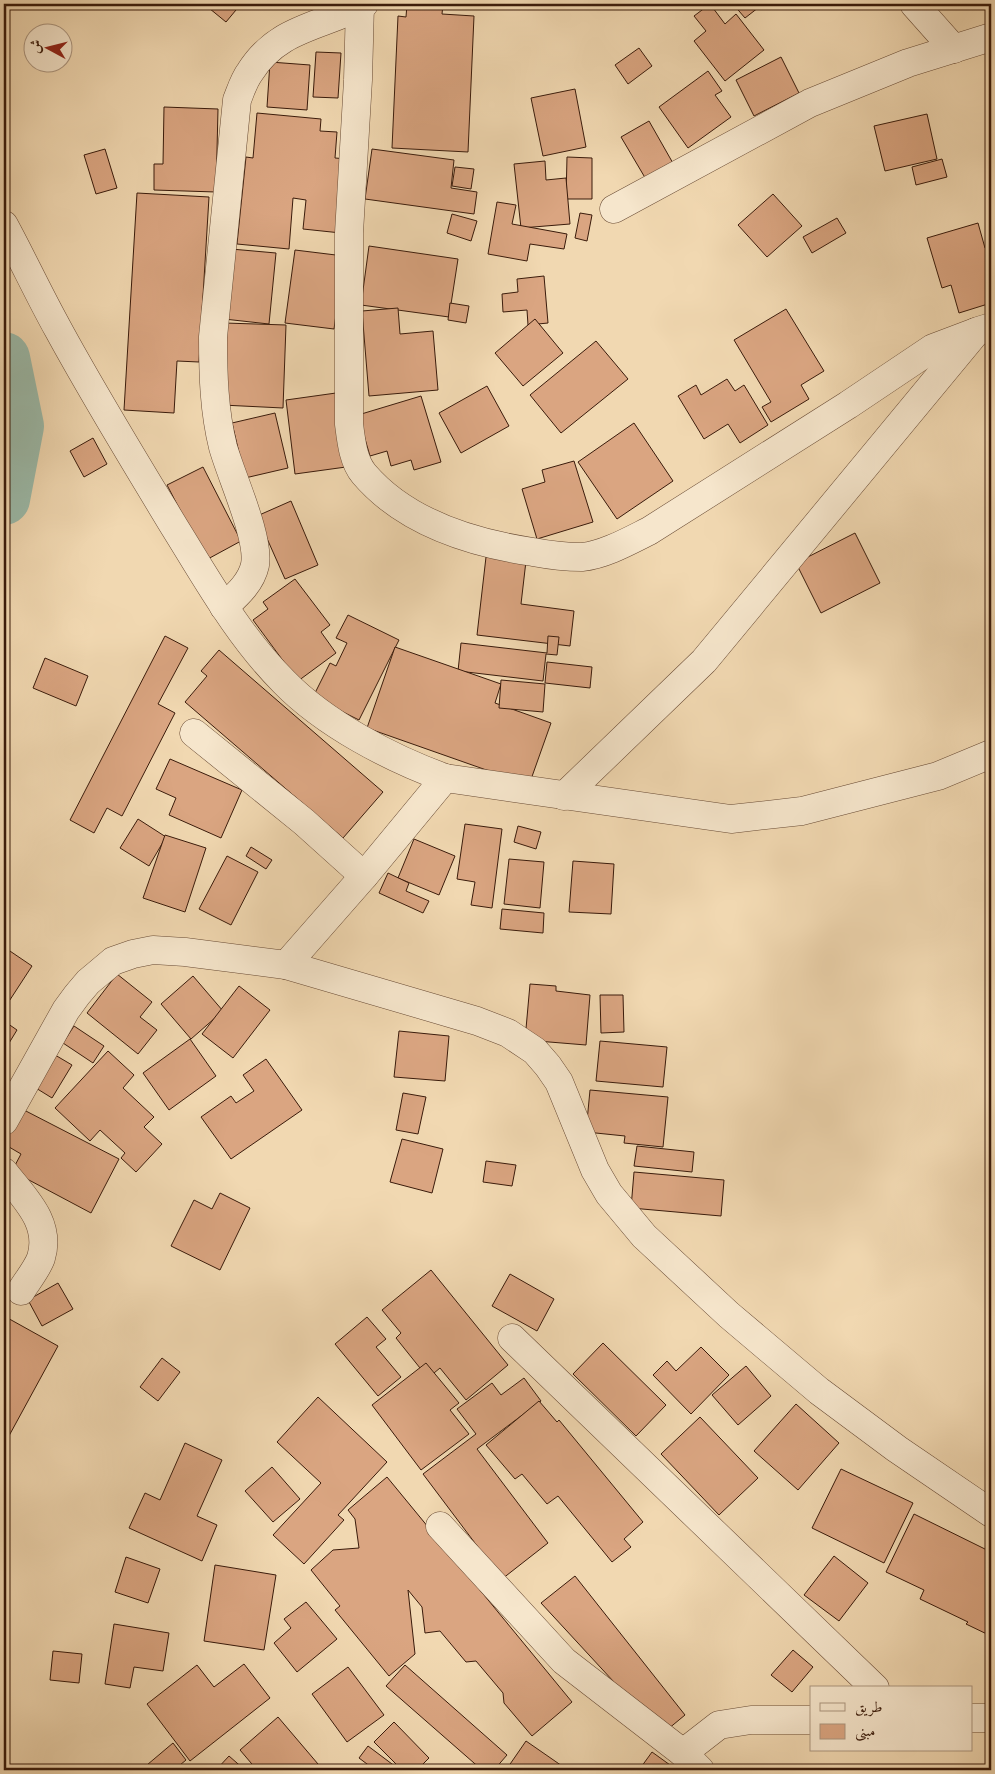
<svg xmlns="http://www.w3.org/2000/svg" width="995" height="1774" font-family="'IM FELL French Canon',Amiri,serif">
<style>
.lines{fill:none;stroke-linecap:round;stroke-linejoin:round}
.river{stroke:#9bbaa9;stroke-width:52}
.building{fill:#daa581;stroke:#3a1b0b}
.minor-casing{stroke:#684a34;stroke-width:29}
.minor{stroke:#f6e6cc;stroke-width:28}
</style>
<rect width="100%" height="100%" fill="#f1d8b1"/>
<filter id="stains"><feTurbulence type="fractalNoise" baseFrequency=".004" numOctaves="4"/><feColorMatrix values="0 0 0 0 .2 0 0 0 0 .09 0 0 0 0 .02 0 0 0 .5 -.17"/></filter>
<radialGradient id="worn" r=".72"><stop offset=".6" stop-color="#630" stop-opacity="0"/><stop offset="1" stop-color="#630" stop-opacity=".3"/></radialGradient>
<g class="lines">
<path class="river" d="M4,358l14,68 -14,73"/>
</g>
<g class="building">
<path d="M204,4h37l-15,18z"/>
<path d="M407,4h36l-1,10 32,2 -6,136 -76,-4 6,-132 8,1z"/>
<path d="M710,4l15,20 11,-10 28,36 -39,31 -31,-40 12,-10 -12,-15z"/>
<path d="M733,4h30l-18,14z"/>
<path d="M639,48l13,18 -24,18 -13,-19z"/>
<path d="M316,52l25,1 -3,45 -25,-1z"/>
<path d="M781,57l18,36 -45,23 -18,-36z"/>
<path d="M270,62l40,3 -3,45 -40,-3z"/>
<path d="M708,71l14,20 -7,4 16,22 -43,31 -29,-41z"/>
<path d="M575,89l11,58 -43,9 -12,-58z"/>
<path d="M164,107l54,2 -2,83 -62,-2v-26h9z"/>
<path d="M257,113l64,6 -1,12 17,1 -2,26 13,1 -7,74 -38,-4 3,-29 -13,-2 -4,51 -52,-5 9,-87 7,1z"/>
<path d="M927,114l10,45 -52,12 -11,-45z"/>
<path d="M649,121l25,44 -27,16 -26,-44z"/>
<path d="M105,149l12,39 -21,6 -12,-39z"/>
<path d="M372,149l82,11 -3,28 26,4 -3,22 -109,-15z"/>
<path d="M567,157l25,1v41h-26z"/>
<path d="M942,159l5,18 -31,8 -4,-18z"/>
<path d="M545,161l1,19 20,-2 4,46 -49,4 -7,-64z"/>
<path d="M455,167l19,2 -3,20 -19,-3z"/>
<path d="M137,193l72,4 -10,165 -22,-1 -3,52 -50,-3z"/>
<path d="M773,194l29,32 -35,31 -29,-32z"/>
<path d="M497,202l19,3 -4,19 55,10 -3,15 -34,-5 -3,17 -39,-7z"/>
<path d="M580,213l12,2 -5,26 -12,-3z"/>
<path d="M452,214l25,7 -6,20 -24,-8z"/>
<path d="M837,218l9,15 -34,20 -9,-16z"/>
<path d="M978,223l7,25 6,-2v57l-32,10 -8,-28 -9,3 -15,-50z"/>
<path d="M369,246l89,13 -9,58 -88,-12z"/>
<path d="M231,249l45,4 -7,71 -45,-5z"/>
<path d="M295,250l49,6 -10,73 -49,-6z"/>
<path d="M544,276l4,47 -20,2 -1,-15 -24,2 -1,-18 16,-2 -1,-13z"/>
<path d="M450,303l19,3 -3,17 -18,-3z"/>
<path d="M398,308l2,26 33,-3 5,59 -69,6 -7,-85z"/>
<path d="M786,309l38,62 -23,14 8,14 -38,23 -9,-15 9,-5 -37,-62z"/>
<path d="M535,319l28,34 -40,33 -28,-33z"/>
<path d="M225,323l61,2 -3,83 -61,-3z"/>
<path d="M596,341l32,38 -67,54 -31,-38z"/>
<path d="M727,379l8,12 9,-6 24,40 -28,18 -12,-19 -24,15 -26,-43 18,-11 5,10z"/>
<path d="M487,386l22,40 -48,27 -22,-40z"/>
<path d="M336,393l10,74 -51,7 -9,-74z"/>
<path d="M421,396l20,66 -27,8 -3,-10 -20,6 -4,-15 -17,5 -12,-41z"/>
<path d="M275,413l13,55 -43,10 -13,-55z"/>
<path d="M634,423l39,58 -56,38 -39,-57z"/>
<path d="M93,438l14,26 -23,13 -14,-26z"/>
<path d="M574,461l19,61 -56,17 -15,-50 23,-7 -3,-12z"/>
<path d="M203,467l38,74 -35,19 -39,-75z"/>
<path d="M291,501l27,64 -33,14 -28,-63z"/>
<path d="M855,533l25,50 -59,30 -25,-50z"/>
<path d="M486,557l40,4 -5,43 53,7 -4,35 -93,-11z"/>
<path d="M295,579l35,46 -9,7 15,21 -38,28 -45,-61 15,-11 -5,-7z"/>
<path d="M348,615l51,25 -40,80 -46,-23 17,-34 6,3 11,-23 -11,-5z"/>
<path d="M165,636l23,12 -30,56 17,9 -53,103 -15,-8 -13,25 -24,-13z"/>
<path d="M548,636l11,1 -2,18 -11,-1 -3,27 -85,-10 3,-28 86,10z"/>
<path d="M395,647l106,37 -6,19 56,20 -22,62 -162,-57z"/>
<path d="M219,650l164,142 -40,46 -158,-136 22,-26 -6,-5z"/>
<path d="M45,658l43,18 -12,30 -43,-18z"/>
<path d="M547,662l45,5 -2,21 -45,-5z"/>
<path d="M501,680l44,4 -2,28 -44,-4z"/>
<path d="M170,759l72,31 -21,48 -52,-23 7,-17 -20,-9z"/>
<path d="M138,819l28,18 -17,29 -29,-18z"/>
<path d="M465,824l37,5 -10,79 -21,-3 4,-23 -18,-3z"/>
<path d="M518,826l23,6 -5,17 -22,-7z"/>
<path d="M165,835l41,13 -21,64 -42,-14z"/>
<path d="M414,839l41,17 -16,39 -41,-17z"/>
<path d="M251,847l21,13 -6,9 -20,-13z"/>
<path d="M227,856l31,16 -27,53 -32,-16z"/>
<path d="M509,859l35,3 -4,46 -36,-4z"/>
<path d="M573,861l41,3 -3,50 -42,-2z"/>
<path d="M388,873l21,10 -3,8 23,10 -6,12 -44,-20z"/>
<path d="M502,909l42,4 -1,20 -43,-4z"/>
<path d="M4,947l28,19 -28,43z"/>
<path d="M117,974l35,28 -12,15 17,13 -19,24 -51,-41z"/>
<path d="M193,976l30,35 -32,28 -30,-35z"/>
<path d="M530,984l26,2v5l34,4 -4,50 -61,-5z"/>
<path d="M239,986l31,24 -37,48 -31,-24z"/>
<path d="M600,995h23l1,37 -23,1z"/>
<path d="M4,1021l13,9 -11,18 -2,-1z"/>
<path d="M74,1026l30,20 -11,17 -30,-20z"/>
<path d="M399,1031l50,5 -4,45 -51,-4z"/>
<path d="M190,1039l26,37 -47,34 -26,-37z"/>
<path d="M600,1041l67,6 -4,40 -67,-6z"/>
<path d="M108,1051l26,24 -11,13 31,29 -10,10 18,17 -26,28 -15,-14 4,-5 -25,-23 -10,11 -35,-33z"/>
<path d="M50,1052l22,13 -20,33 -21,-13z"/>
<path d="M266,1059l36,51 -71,49 -30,-42 30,-21 5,7 18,-12 -11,-16z"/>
<path d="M590,1090l78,7 -5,50 -39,-4 1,-7 -39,-4z"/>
<path d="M403,1093l23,4 -8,37 -22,-4z"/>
<path d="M22,1109l97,50 -28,54 -79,-42 9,-17 -17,-10z"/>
<path d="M402,1139l41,10 -11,44 -42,-11z"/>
<path d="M637,1146l57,6 -2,20 -58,-6z"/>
<path d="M486,1161l30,4 -4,21 -29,-4z"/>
<path d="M634,1172l90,8 -3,36 -90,-8z"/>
<path d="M220,1193l30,15 -30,62 -49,-24 23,-46 18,9z"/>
<path d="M431,1270l77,95 -42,35 -26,-32 -12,10 -32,-40 5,-5 -19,-23z"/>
<path d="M510,1274l44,25 -17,32 -45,-25z"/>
<path d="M58,1283l15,26 -31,17 -14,-26z"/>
<path d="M4,1316l54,30 -54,99z"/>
<path d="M367,1317l19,22 -10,8 25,30 -23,19 -43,-52z"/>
<path d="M603,1343l63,62 -30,31 -63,-62z"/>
<path d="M701,1347l28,28 -38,39 -38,-39 14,-14 9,10z"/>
<path d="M162,1358l18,14 -22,29 -18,-14z"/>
<path d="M426,1363l33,40 -9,7 19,24 -48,36 -49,-65z"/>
<path d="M746,1366l25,30 -33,29 -26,-30z"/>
<path d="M524,1378l17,23 -64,48 71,94 -46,36 -79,-105 53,-40 -19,-25 35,-26 9,12z"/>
<path d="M318,1397l69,65 -49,53 6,5 -40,44 -31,-29 48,-52 -44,-41z"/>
<path d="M539,1401l18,21 2,-2 84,102 -19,17 7,8 -19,15 -54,-66 -11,8 -25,-30 -7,5 -29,-34z"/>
<path d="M796,1404l43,39 -41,47 -44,-39z"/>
<path d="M700,1417l58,61 -39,37 -58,-61z"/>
<path d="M185,1443l37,17 -25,56 20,9 -15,36 -73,-33 16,-35 15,7z"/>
<path d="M272,1467l28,32 -27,23 -28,-31z"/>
<path d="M841,1469l72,34 -29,60 -72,-35z"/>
<path d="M387,1477l185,225 -40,34 -28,-33 -1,-10 -27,-32 -10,1 -26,-31 -15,2 -3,-26 -14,-17 7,64 -26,22 -54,-66 5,-4 -29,-36 22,-20 26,-2 -4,-29 -7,-9z"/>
<path d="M914,1514l77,38v84l-25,-12 2,-2 -48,-23 4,-9 -38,-18z"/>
<path d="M834,1556l34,27 -29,38 -35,-26z"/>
<path d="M126,1557l34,12 -12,34 -33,-11z"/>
<path d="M215,1565l61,10 -12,75 -60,-9z"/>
<path d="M575,1576l110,139 -23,19 -121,-131z"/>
<path d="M306,1602l31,37 -40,33 -23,-29 17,-15 -7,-9z"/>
<path d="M114,1624l55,9 -6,38 -29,-4 -4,21 -25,-4z"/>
<path d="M793,1650l20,17 -21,25 -21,-17z"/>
<path d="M53,1651l29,3 -3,29 -29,-3z"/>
<path d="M244,1664l26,34 -80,63 -43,-57 50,-39 17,22z"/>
<path d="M405,1665l102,90 -13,15h-12l-96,-84z"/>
<path d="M348,1667l36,48 -37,27 -35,-48z"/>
<path d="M278,1717l40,47 -7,6h-54l-17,-20z"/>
<path d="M394,1722l35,36 -12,12h-15l-28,-28z"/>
<path d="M526,1741l39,27 -1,2h-58z"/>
<path d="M173,1743l13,17 -12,10h-33z"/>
<path d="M368,1746l32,24h-25l-16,-12z"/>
<path d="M652,1752l25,18h-38z"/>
<path d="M229,1756l16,14h-29z"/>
</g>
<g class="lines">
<defs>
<g id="minor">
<path d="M360,4l-2,76 -9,153v191c2,16 4,37 15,50 41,48 108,69 169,78 16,3 32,5 49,5 22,-2 47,-16 67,-26l199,-126 85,-57 45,-17 13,-4"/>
<path d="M914,4l40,45"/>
<path d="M614,209l196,-106 98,-40 83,-26"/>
<path d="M4,225c19,35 35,70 54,104 37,68 77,133 117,199 33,53 64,109 109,154 41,42 106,76 161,96l286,41 71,-8 136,-35 53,-22"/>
<path d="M224,607c13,-12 27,-24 31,-42 5,-27 -24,-89 -32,-118 -9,-36 -10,-73 -10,-110l24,-237c4,-10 7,-20 13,-28 28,-45 72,-45 114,-68"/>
<path d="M194,733l110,89 60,54"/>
<path d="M564,796l140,-135 272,-329"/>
<path d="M286,965l78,-89 81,-98"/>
<path d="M4,1121l62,-111 11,-15 11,-13 25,-21 20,-7 20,-4 32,2 101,13 191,56 31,12 27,18 13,15 11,16 36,88 14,24 35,42 85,79 90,76 78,58 94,64"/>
<path d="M4,1172c19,25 48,50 37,86 -4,11 -14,23 -20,33"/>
<path d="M512,1338l363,350"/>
<path d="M440,1526l124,135 119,92"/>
<path d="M971,1718h20"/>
<path d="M700,1770l-17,-17 36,-28 32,-5h60"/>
</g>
</defs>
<use href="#minor" class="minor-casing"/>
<use href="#minor" class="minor"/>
</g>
<rect width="995" height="1774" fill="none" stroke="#f1d8b1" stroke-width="20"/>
<rect x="5" y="5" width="985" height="1764" fill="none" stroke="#3a1b0b" stroke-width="2.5"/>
<rect x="10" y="10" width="975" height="1754" fill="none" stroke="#3a1b0b"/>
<rect x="810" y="1686" width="162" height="65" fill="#f6e6cc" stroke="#ab957f"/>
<rect x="820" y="1703" width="25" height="8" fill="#f6e6cc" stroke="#ab957f"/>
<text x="855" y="1712" font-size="15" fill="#3a1b0b">طريق</text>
<rect x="820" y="1724" width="25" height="15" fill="#daa581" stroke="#ab957f"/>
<text x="855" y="1736" font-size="15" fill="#3a1b0b">مبنى</text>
<g transform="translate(48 48) rotate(277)"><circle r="24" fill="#f6e6cc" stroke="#ab957f"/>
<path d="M0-4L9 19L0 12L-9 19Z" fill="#8f2418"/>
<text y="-8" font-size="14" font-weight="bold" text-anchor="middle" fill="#3a1b0b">ش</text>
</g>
<rect width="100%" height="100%" filter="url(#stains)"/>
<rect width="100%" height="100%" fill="url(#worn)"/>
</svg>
